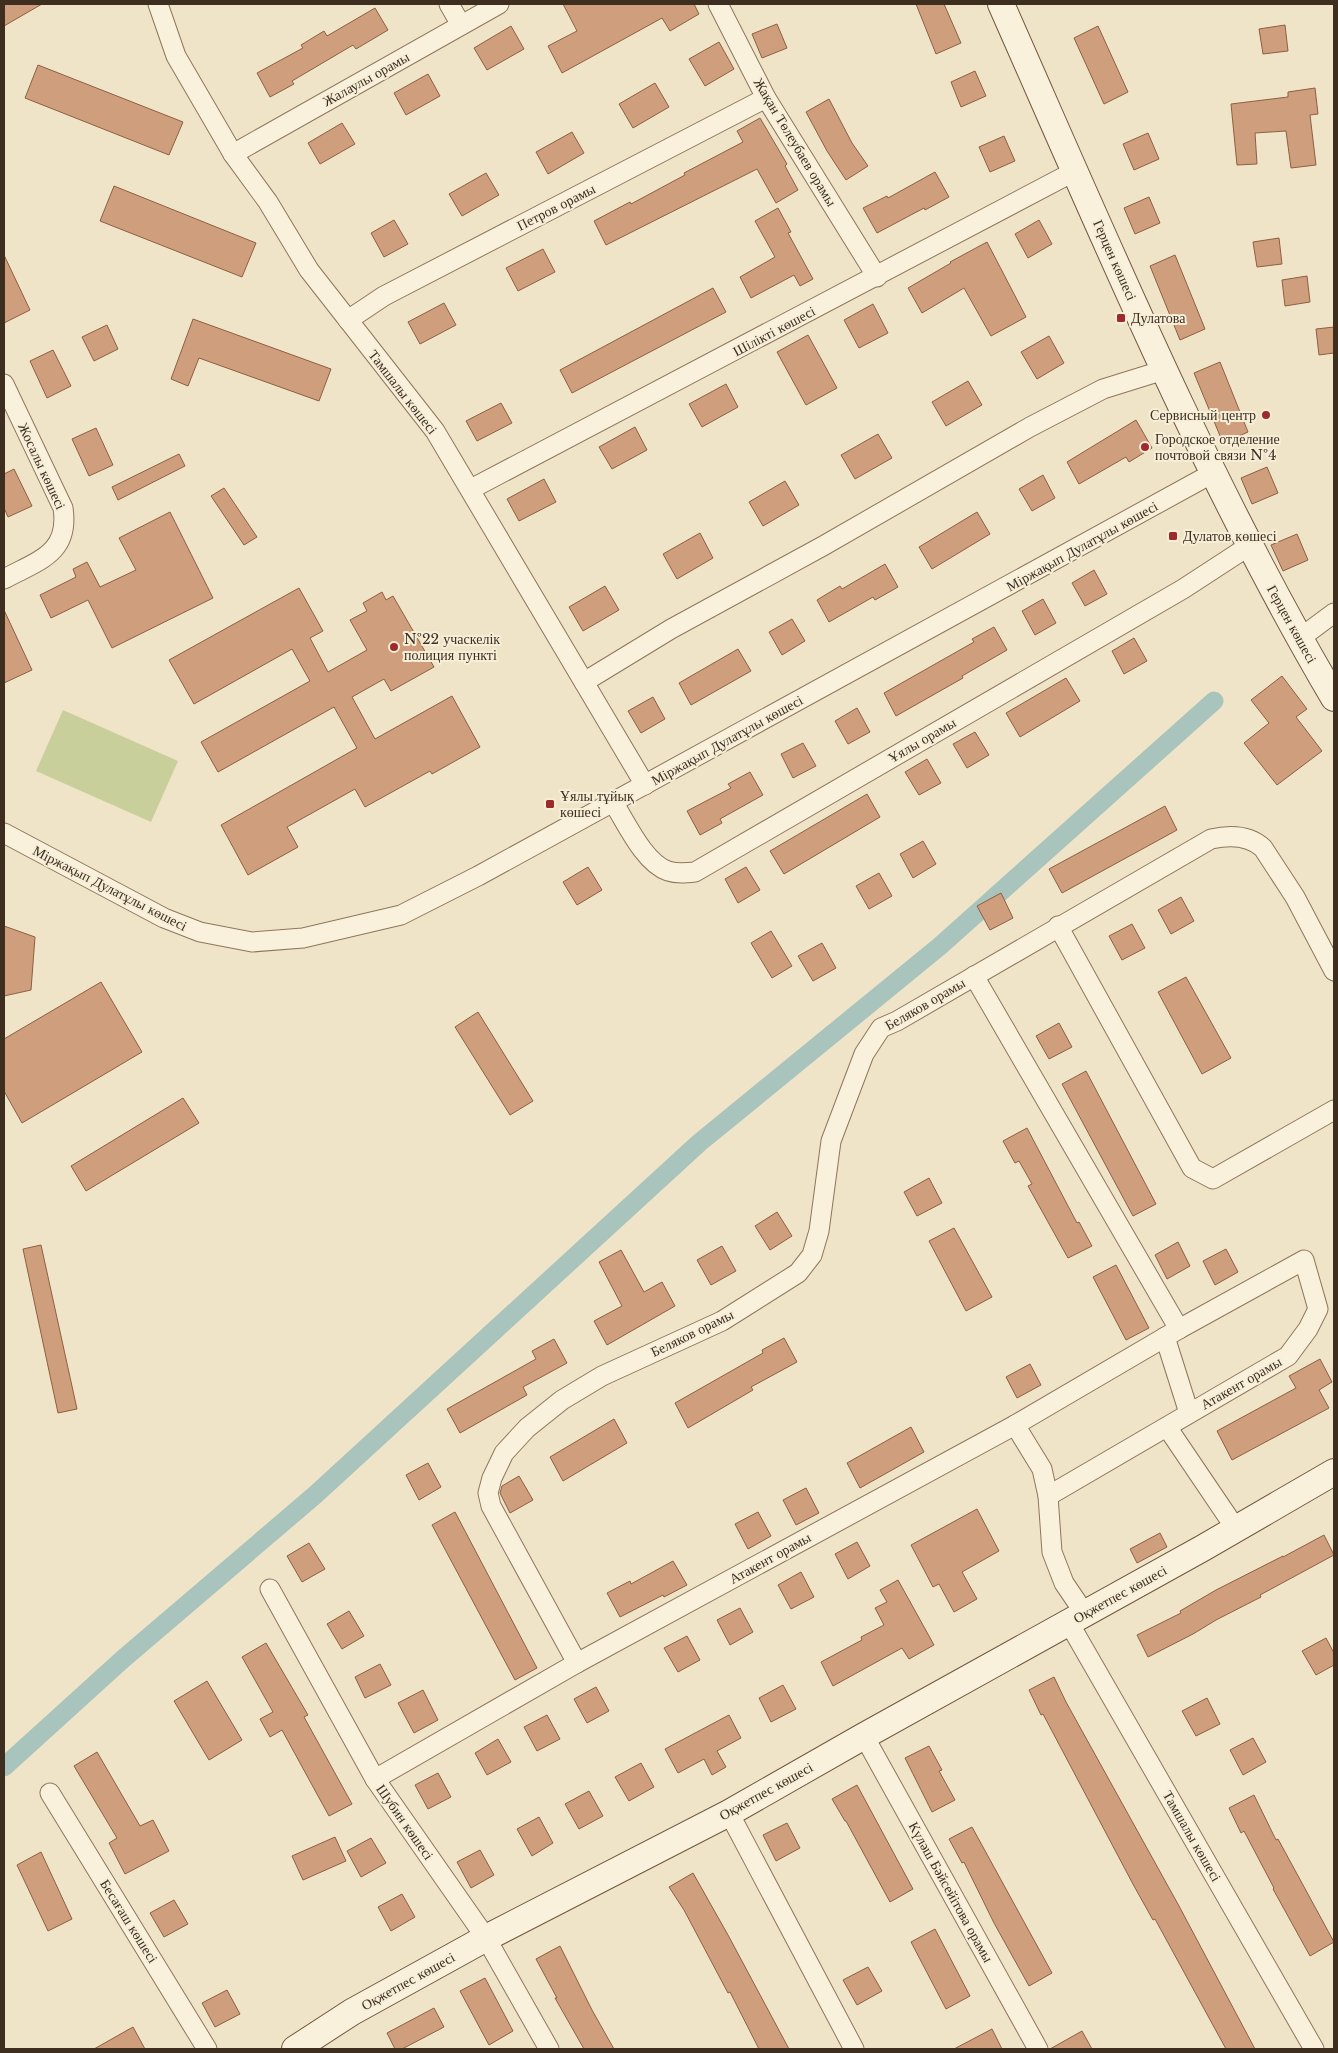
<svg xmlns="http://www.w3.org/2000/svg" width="1338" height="2053" font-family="'Libre Baskerville',serif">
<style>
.pitch{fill:#c9cf9b}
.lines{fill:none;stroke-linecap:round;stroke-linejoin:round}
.canal{stroke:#a9c4bc;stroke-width:19}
.building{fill:#cf9f7d;stroke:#8d5f41}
.street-casing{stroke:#8d765c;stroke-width:21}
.secondary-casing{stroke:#6f573f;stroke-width:28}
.street{stroke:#faf1dc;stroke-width:19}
.secondary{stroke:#faf1dc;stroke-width:26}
.poi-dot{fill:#9e2a2b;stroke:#f7eed8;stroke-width:2}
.labels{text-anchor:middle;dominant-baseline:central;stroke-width:4;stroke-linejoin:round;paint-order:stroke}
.street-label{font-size:14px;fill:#3d2e20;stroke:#f7eed8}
.poi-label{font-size:14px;fill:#3d2e20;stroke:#f7eed8;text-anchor:start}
</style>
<rect width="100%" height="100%" fill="#f0e4c8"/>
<path class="pitch" d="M63,710l115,51 -27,61 -115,-51z"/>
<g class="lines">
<path class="canal" d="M4,1767l119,-108 192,-164 384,-352 241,-197 274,-245"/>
</g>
<g class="building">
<path d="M4,4h38l-38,22z"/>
<path d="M563,4h131l5,10 -29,17 -8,-13 -100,55 -14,-27 29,-15z"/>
<path d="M916,4h28l17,39 -25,11z"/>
<path d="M375,8l13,22 -32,19 -3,-4 -61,36 2,3 -24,13 -13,-24 46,-25 -2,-3 23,-14 3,5z"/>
<path d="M777,24l10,24 -25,10 -10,-24z"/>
<path d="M1285,25l3,26 -25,3 -4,-25z"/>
<path d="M511,26l13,23 -37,21 -13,-22z"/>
<path d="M1098,26l30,66 -24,12 -30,-66z"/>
<path d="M719,42l15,27 -29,17 -16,-27z"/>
<path d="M38,65l145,57 -14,33 -144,-57z"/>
<path d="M975,71l11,25 -25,11 -10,-25z"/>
<path d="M428,74l12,22 -34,19 -12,-22z"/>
<path d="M655,83l14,24 -36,21 -14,-24z"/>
<path d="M1315,88l3,26 -8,1 6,50 -25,3 -5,-37 -31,2 2,31 -20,1 -6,-61 57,-7v-5z"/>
<path d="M829,99l23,44 16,23 -22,14 -19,-29 -21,-39z"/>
<path d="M760,118l27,46 -2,2 13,24 -22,13 -19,-34 -151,76 -12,-24 36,-19 1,2 54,-29 -1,-2 59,-31 -6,-11z"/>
<path d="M342,123l13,21 -35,20 -12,-21z"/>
<path d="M572,132l12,21 -36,21 -12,-22z"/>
<path d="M1148,133l11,26 -25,11 -11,-26z"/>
<path d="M1004,136l11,25 -25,11 -11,-25z"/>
<path d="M935,172l14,25 -24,13 -1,-2 -47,25 -14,-25 24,-12 1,2z"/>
<path d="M486,173l13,22 -37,21 -13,-22z"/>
<path d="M114,186l142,57 -14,34 -142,-56z"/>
<path d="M1149,197l11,26 -25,11 -11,-26z"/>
<path d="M778,208l13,24 -3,1 25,46 -13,7 -6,-11 -43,23 -11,-21 35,-20 -20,-36z"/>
<path d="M394,220l14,24 -24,13 -13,-24z"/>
<path d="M1039,220l13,24 -24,14 -13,-24z"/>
<path d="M1279,238l3,26 -25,3 -4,-25z"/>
<path d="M987,242l39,75 -35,19 -27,-48 -42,25 -14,-25 43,-25 -1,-1z"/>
<path d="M543,249l12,23 -37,19 -12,-23z"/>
<path d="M4,255l26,55 -26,13z"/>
<path d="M1175,255l30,74 -25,11 -30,-74z"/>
<path d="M1307,276l3,26 -25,4 -3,-26z"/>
<path d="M713,288l13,24 -154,81 -12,-23z"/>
<path d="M444,303l12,22 -36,19 -12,-22z"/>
<path d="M873,304l15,29 -29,15 -15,-28z"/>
<path d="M193,319l138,50 -12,32 -120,-43 -11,28 -17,-7z"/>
<path d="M107,325l11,24 -24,12 -12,-24z"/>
<path d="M1334,327v26l-15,2 -3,-26z"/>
<path d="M808,335l29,53 -31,17 -29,-53z"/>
<path d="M1049,336l15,27 -27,16 -16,-27z"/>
<path d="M53,350l18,36 -24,12 -17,-37z"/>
<path d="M1220,362l28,70 -25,11 -29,-70z"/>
<path d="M968,381l14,24 -36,21 -14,-24z"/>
<path d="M726,384l12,23 -36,20 -13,-23z"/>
<path d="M501,403l11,20 -35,18 -11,-20z"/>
<path d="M1136,420l16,28 -23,14 -3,-5 -47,27 -12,-22z"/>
<path d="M635,427l12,23 -35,19 -13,-22z"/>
<path d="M96,428l17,37 -24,11 -17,-37z"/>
<path d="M878,434l14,24 -37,21 -14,-24z"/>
<path d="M179,454l6,12 -67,34 -6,-13z"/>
<path d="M1267,467l11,26 -26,11 -11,-26z"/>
<path d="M14,469l18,37 -24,11 -4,-9v-34z"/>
<path d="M1043,475l12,23 -23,13 -13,-22z"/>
<path d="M544,479l12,23 -37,19 -12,-22z"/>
<path d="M785,481l14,24 -36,21 -14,-24z"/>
<path d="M224,488l33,49 -13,8 -33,-49z"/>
<path d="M170,512l43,86 -101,50 -24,-48 -37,18 -11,-23 36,-18 -3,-8 14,-7 13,25 36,-17 -17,-32z"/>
<path d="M977,512l13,22 -58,35 -13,-22z"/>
<path d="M700,533l13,25 -36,21 -14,-25z"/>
<path d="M1297,534l11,26 -25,11 -12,-26z"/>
<path d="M885,564l13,23 -23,13 -2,-3 -44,25 -12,-22 23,-14 2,3z"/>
<path d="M1094,570l13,24 -22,12 -13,-23z"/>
<path d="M605,586l14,24 -36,21 -14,-24z"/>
<path d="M299,588l24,43 -13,7 18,34 39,-22 -17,-30 17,-9 -4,-8 19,-11 4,8 7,-4 41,71 -43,24 -7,-12 -32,18 23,42 77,-43 28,51 -48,27 -2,-3 -65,36 -10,-18 -68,38 11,20 -50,28 -27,-50 136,-77 -23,-41 -116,65 -17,-30 109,-61 -18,-32 -98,55 -25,-44z"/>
<path d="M1043,599l13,24 -21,12 -13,-24z"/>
<path d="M4,610l28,60 -28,13z"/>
<path d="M792,619l13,22 -23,14 -13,-23z"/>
<path d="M994,627l13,23 -45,26 1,2 -67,38 -12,-23 90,-51 -2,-3z"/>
<path d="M1134,638l13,23 -23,13 -12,-23z"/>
<path d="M738,649l13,22 -60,34 -12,-22z"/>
<path d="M1282,676l25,33 -11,8 26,34 -45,34 -33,-42 25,-20 -18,-23z"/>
<path d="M1066,678l14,23 -60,36 -14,-24z"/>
<path d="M653,697l12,22 -24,14 -13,-22z"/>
<path d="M857,708l13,24 -22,12 -13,-23z"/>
<path d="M975,732l14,23 -22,13 -14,-24z"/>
<path d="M803,743l13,23 -23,12 -12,-24z"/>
<path d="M927,759l14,24 -22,12 -14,-23z"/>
<path d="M750,772l13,23 -43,24 2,4 -22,12 -13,-24 44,-23 -3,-4z"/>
<path d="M867,794l13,23 -96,57 -14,-23z"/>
<path d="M1165,806l12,24 -115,63 -13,-24z"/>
<path d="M923,841l13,23 -23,14 -13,-24z"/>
<path d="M588,867l14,23 -25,15 -14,-23z"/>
<path d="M746,867l14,23 -22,13 -13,-24z"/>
<path d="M879,873l13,23 -23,13 -13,-23z"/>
<path d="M1001,893l12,25 -23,12 -13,-24z"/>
<path d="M1181,897l13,24 -23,13 -13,-24z"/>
<path d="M1132,924l13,24 -23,12 -13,-24z"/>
<path d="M4,926l31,11 -4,53 -27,6z"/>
<path d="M771,931l21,35 -20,12 -21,-35z"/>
<path d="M822,943l14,25 -23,13 -15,-25z"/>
<path d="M1186,977l45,81 -29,16 -44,-82z"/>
<path d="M101,982l41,70 -120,71 -18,-32v-52z"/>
<path d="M478,1012l55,89 -23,14 -55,-88z"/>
<path d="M1059,1023l13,24 -23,12 -13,-23z"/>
<path d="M1086,1071l70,133 -23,12 -71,-132z"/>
<path d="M183,1098l16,25 -113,68 -15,-25z"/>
<path d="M1027,1128l50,95 2,-1 13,24 -24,12 -40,-72 4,-2 -13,-23 -4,2 -12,-22z"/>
<path d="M929,1178l13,25 -25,13 -13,-24z"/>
<path d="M777,1212l15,24 -22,14 -15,-24z"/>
<path d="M954,1228l38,69 -26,14 -37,-70z"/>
<path d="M1178,1242l12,24 -23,13 -12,-24z"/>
<path d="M41,1245l36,164 -19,4 -35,-164z"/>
<path d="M722,1246l14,25 -25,14 -14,-25z"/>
<path d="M1226,1249l12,23 -23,13 -12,-24z"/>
<path d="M621,1250l23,42 18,-10 13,24 -68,39 -13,-24 28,-15 -23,-44z"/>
<path d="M1116,1265l33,63 -23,12 -33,-63z"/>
<path d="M784,1338l13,24 -46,25 2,3 -65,38 -13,-25 88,-50 -1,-3z"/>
<path d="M554,1339l13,24 -44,24 4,8 -67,38 -13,-24 89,-50 -4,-8z"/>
<path d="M1320,1359l12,23 -13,8 10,18 -97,52 -15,-29 79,-43 -7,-12z"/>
<path d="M1030,1364l11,21 -24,13 -11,-21z"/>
<path d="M614,1419l13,24 -64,38 -13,-24z"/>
<path d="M911,1427l13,25 -64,36 -13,-25z"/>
<path d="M428,1463l13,24 -22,13 -13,-25z"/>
<path d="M519,1476l14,24 -23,13 -10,-20 2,-7z"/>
<path d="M806,1488l13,25 -23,12 -13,-25z"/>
<path d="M977,1509l22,42 -37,21 15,27 -23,13 -15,-28 -6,3 -22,-42z"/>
<path d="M455,1512l82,156 -22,12 -83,-155z"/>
<path d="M758,1512l13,24 -23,13 -13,-25z"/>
<path d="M1160,1533l7,14 -30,16 -7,-14z"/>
<path d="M1324,1535l10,20 -74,40 1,2 -45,23 -23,14 -45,23 -11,-22 44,-22 -1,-2 36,-21 67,-34v1z"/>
<path d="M857,1542l13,24 -22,13 -13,-25z"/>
<path d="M309,1543l16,26 -23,13 -15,-26z"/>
<path d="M673,1561l14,24 -23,12 -1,-2 -43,22 -13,-24 23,-12 1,3z"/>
<path d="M801,1572l13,25 -23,12 -13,-24z"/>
<path d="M898,1580l36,65 -25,14 -7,-11 -69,38 -12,-24 41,-22 -1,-3 23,-12 -9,-17 12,-6 -7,-12z"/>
<path d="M740,1608l13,24 -23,13 -13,-25z"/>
<path d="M349,1611l15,25 -22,13 -15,-25z"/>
<path d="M687,1636l13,24 -22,12 -14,-24z"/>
<path d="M1326,1638l8,15v12l-18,10 -14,-24z"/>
<path d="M266,1643l42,72 -4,2 48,87 -23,12 -47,-86 -12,7 -10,-18 13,-7 -31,-55z"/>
<path d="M380,1664l11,21 -26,13 -10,-21z"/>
<path d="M1054,1677l12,25 113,204 76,143h-29l-71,-130 -2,1 -19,-34 -91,-172 -2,1 -12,-25z"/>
<path d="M207,1681l35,59 -33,20 -35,-59z"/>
<path d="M783,1685l13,24 -25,13 -12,-24z"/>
<path d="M596,1687l13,24 -22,12 -13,-24z"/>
<path d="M423,1690l15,30 -24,13 -16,-30z"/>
<path d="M1207,1698l13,26 -24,12 -14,-25z"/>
<path d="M547,1715l13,24 -23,12 -13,-24z"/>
<path d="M729,1715l12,23 -24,13 9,16 -14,8 -8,-16 -26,14 -13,-24z"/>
<path d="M1253,1738l13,24 -23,13 -13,-25z"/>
<path d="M498,1739l13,23 -24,13 -12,-22z"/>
<path d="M929,1746l13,24 -3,1 16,29 -23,12 -27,-54z"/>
<path d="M97,1752l43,74 13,-6 16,31 -44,23 -16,-31 8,-5 -43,-72z"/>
<path d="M641,1763l13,24 -25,14 -14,-24z"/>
<path d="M438,1773l13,24 -23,12 -13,-24z"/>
<path d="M857,1785l56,104 -23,13 -44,-81h-1l-13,-22z"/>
<path d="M589,1791l14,25 -24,13 -14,-25z"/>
<path d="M1254,1795l22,45 2,-1 56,103 -24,14 -37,-67 1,-1 -30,-57 -3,2 -12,-25z"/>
<path d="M539,1817l14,26 -21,13 -15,-27z"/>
<path d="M787,1823l13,25 -24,13 -13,-26z"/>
<path d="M972,1827l80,146 -23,13 -35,-63 -30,-61 -2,1 -13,-24z"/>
<path d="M335,1837l11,24 -43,19 -11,-24z"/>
<path d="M371,1838l15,25 -25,14 -14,-26z"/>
<path d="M480,1850l14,25 -23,13 -14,-26z"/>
<path d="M41,1852l31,67 -24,12 -31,-66z"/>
<path d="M693,1873l35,62 61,114h-30l-29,-57 -2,1 -44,-83 -15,-23z"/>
<path d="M402,1894l13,23 -24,14 -13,-24z"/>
<path d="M174,1900l14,24 -24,13 -14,-24z"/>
<path d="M935,1929l35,67 -24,13 -35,-67z"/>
<path d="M560,1946l32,64 22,39h-30l-29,-51h2l-21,-39z"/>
<path d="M868,1967l14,24 -25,14 -14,-25z"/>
<path d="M485,1978l28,53 -24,14 -29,-54z"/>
<path d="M227,1990l13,24 -25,13 -13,-24z"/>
<path d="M434,2008l10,19 -42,22h-7l-8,-16z"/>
<path d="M133,2027l12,22h-51z"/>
<path d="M992,2029l10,20h-48z"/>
<path d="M1082,2031l10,18h-42z"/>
</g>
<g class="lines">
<defs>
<g id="street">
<path d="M158,4l18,52 57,98 35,48 41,68 126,161 210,354"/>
<path d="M449,4l12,21"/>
<path d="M718,4l48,94 111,179"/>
<path d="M233,154l266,-150"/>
<path d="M348,320l36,-24 382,-198"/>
<path d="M4,384l59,124c7,46 -26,53 -59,71"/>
<path d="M471,489l604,-318"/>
<path d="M1299,639l35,-26"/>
<path d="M584,682l87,-53 152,-83 207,-119 73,-38 61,-19"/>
<path d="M613,802c13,20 31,61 55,69 9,3 18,2 27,1l488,-283 66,-43"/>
<path d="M4,833l160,85 36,14 52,10 51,-4 98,-23 77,-39 735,-403"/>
<path d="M1058,926l134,242 21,11 121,-69"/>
<path d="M974,976l205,353"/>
<path d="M1165,1337l24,76"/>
<path d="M1015,1425l27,44 6,27 4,56 12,31 21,31"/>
<path d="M1167,1427l69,102"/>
<path d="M270,1589l105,190 111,159 63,111"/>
<path d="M1069,1623l245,426"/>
<path d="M577,1663l-86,-157 -3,-13 4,-15 12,-25 23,-25 35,-28 40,-24 120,-55 76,-48 14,-18 7,-24 12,-90 33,-87 17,-26 16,-7 314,-182c18,-4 38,-4 52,9l32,49 39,74"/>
<path d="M864,1736l174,313"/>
<path d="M375,1779l202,-116 438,-238 164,-96 125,-69 14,49 -10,20 -20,27 -240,140"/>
<path d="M50,1793l157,256"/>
<path d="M729,1813l125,236"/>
</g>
<g id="secondary">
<path d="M1001,4c104,235 203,473 333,694"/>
<path d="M295,2049l57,-37 134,-74 243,-125 135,-77 339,-188 131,-76"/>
</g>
</defs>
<use href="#street" class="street-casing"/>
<use href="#secondary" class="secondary-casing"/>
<use href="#street" class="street"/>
<use href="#secondary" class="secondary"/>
</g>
<g class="poi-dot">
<rect x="1116" y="313" width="10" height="10" rx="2.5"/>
<circle cx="1266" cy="415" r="5"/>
<circle cx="1145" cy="447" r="5"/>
<rect x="1168" y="531" width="10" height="10" rx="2.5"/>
<circle cx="394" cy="647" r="5"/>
<rect x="545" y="799" width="10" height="10" rx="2.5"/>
</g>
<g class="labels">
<g class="street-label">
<text transform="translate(366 79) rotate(-29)">Жалаулы орамы</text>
<text transform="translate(795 142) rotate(59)">Жақан Төлеубаев орамы</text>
<text transform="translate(556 207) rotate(-27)">Петров орамы</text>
<text transform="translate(1115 260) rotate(66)">Герцен көшесі</text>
<text transform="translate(774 331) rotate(-28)">Шілікті көшесі</text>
<text transform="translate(403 392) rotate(52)">Тамшалы көшесі</text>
<text transform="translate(42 466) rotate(65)">Жосалы көшесі</text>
<text transform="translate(1082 546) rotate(-29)">Міржақып Дулатұлы көшесі</text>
<text transform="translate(1292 624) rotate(61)">Герцен көшесі</text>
<text transform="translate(727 740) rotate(-29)">Міржақып Дулатұлы көшесі</text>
<text transform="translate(922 740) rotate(-30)">Ұялы орамы</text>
<text transform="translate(110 888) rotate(27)">Міржақып Дулатұлы көшесі</text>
<text transform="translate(925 1004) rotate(-30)">Беляков орамы</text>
<text transform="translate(692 1333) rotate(-26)">Беляков орамы</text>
<text transform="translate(1241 1383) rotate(-30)">Атакент орамы</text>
<text transform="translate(770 1558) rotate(-29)">Атакент орамы</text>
<text transform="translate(1120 1594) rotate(-29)">Оқжетпес көшесі</text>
<text transform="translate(766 1791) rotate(-29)">Оқжетпес көшесі</text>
<text transform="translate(405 1822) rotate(55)">Шубин көшесі</text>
<text transform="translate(1192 1836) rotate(60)">Тамшалы көшесі</text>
<text transform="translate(951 1892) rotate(61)">Күләш Бәйсейітова орамы</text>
<text transform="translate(129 1921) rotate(58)">Бесағаш көшесі</text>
<text transform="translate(408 1981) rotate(-29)">Оқжетпес көшесі</text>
</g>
<g class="poi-label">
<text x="1131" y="318">Дулатова</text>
<text x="1256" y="415" text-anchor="end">Сервисный центр</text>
<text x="1155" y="439">Городское отделение<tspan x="1155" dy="16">почтовой связи №4</tspan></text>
<text x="1183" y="536">Дулатов көшесі</text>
<text x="404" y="639">№22 учаскелік<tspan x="404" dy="16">полиция пункті</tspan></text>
<text x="560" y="796">Ұялы тұйық<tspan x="560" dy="16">көшесі</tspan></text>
</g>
</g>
<rect width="1338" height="2053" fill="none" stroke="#3d2e20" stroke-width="10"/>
</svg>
